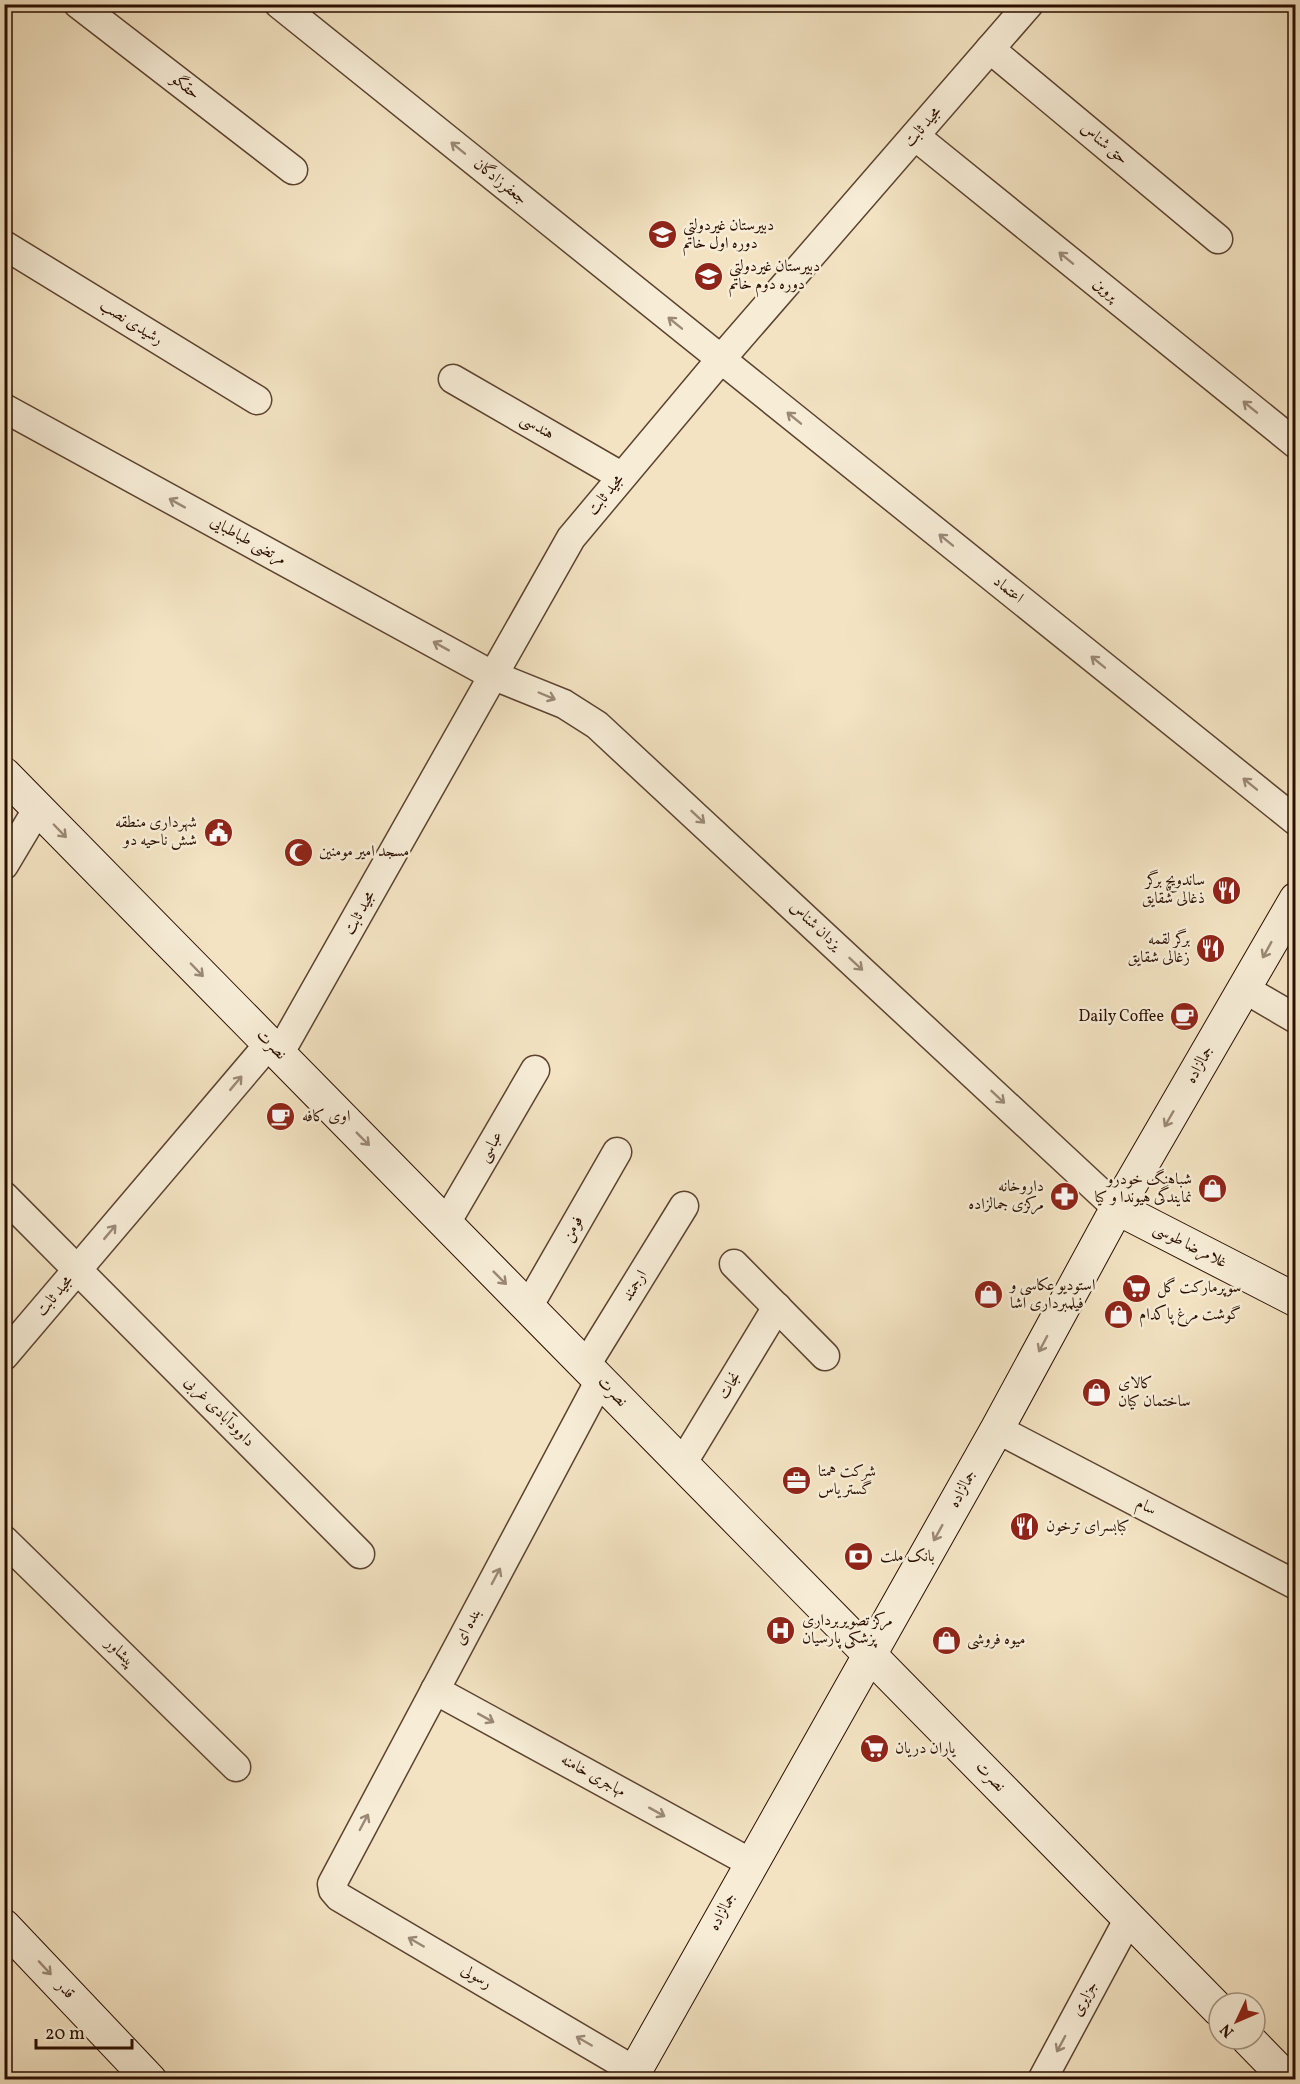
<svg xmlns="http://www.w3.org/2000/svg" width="1300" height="2084" font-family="Vollkorn,Amiri,serif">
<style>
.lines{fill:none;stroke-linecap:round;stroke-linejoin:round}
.street-casing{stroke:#5c4330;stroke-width:31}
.secondary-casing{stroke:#2a0e00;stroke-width:35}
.street{stroke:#f7edd7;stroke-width:28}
.secondary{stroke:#f7edd7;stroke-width:33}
.oneway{stroke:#9b8976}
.labels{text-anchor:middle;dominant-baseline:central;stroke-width:5;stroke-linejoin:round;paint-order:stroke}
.street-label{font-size:16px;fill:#2a0e00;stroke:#f7edd7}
.poi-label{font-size:16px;fill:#2a0e00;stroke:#f7edd7;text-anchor:start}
</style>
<rect width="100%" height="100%" fill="#f3e3c2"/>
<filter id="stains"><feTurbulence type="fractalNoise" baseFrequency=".00333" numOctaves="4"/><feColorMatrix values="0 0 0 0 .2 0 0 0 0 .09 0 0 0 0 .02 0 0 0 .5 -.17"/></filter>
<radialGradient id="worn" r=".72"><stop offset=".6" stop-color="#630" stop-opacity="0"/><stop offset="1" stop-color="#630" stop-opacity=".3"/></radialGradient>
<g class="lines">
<defs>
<g id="street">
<path d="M78,4l215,166"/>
<path d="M279,4l1017,817"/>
<path d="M990,49l228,190"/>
<path d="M915,136l381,308"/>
<path d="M4,245l253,155"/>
<path d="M453,379l168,97"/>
<path d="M4,408l488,267 72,29 33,21 520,483"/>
<path d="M4,865l34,-57"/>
<path d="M1245,989l51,30"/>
<path d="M279,1054l292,-516 150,-179 308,-355"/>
<path d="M4,1196l356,358"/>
<path d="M446,1223l89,-153"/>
<path d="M734,1264l91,92"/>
<path d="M528,1307l89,-155"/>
<path d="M4,1356l265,-312"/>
<path d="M586,1365l98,-159"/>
<path d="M600,1380l-268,504 1,6 6,7 296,174"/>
<path d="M997,1429l299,156"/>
<path d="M682,1464l95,-157"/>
<path d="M4,1540l232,227"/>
<path d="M435,1690l316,173"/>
<path d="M1042,2080l87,-162"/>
</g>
<g id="secondary">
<path d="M4,774l1215,1236"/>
<path d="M1117,1208l179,92"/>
<path d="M4,1926l146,154"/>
<path d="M1248,2039l40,41"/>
<path d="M630,2080l367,-651 120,-221 179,-309"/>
</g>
</defs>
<use href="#street" class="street-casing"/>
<use href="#secondary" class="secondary-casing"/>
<use href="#street" class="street"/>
<use href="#secondary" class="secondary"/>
</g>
<defs><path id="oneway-shaft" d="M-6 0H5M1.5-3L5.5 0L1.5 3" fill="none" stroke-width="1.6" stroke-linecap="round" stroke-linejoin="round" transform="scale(1.5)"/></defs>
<g class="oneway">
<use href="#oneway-shaft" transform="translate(458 148) rotate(-141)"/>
<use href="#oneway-shaft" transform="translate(1066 258) rotate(-141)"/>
<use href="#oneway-shaft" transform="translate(675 323) rotate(-141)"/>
<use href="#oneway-shaft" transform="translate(1250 407) rotate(-141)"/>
<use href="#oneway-shaft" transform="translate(794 418) rotate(-141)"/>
<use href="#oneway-shaft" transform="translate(177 503) rotate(-151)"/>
<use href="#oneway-shaft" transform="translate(946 540) rotate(-141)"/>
<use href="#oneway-shaft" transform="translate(441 646) rotate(-151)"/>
<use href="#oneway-shaft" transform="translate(1098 662) rotate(-141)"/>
<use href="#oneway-shaft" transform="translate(547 696) rotate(23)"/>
<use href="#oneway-shaft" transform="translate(1250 784) rotate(-141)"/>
<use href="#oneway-shaft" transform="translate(698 817) rotate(43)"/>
<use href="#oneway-shaft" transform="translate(60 831) rotate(46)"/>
<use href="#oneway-shaft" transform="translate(1267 950) rotate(119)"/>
<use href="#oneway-shaft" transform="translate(856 964) rotate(43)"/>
<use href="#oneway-shaft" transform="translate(197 970) rotate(46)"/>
<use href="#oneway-shaft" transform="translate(236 1083) rotate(-50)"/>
<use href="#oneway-shaft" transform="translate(998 1097) rotate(43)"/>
<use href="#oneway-shaft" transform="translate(1169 1119) rotate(120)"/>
<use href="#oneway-shaft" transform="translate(363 1139) rotate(45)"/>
<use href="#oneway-shaft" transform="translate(110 1232) rotate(-50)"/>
<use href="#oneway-shaft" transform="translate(500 1278) rotate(45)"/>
<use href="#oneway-shaft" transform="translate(1043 1344) rotate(118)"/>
<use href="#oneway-shaft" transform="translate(938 1533) rotate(119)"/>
<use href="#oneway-shaft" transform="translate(496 1576) rotate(-62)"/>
<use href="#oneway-shaft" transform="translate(486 1718) rotate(29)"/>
<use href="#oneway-shaft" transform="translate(657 1812) rotate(29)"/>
<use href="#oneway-shaft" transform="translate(364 1822) rotate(-62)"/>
<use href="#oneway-shaft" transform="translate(416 1942) rotate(-150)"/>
<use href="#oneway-shaft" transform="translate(45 1968) rotate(47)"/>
<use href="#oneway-shaft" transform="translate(584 2041) rotate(-150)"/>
<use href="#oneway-shaft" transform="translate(1061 2044) rotate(118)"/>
</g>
<defs>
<symbol id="school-disc" viewBox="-11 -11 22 22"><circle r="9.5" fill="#8f2418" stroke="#f7edd7"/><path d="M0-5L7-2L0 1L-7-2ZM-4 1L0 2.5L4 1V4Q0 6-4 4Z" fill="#fff"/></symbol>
<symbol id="civic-disc" viewBox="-11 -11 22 22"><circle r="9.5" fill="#8f2418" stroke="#f7edd7"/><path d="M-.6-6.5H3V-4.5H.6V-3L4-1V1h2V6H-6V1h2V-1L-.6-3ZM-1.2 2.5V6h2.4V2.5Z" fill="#fff"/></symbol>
<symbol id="mosque-disc" viewBox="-11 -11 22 22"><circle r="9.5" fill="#8f2418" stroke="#f7edd7"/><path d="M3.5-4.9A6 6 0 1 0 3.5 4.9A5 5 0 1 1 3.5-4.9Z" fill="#fff"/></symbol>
<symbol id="restaurant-disc" viewBox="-11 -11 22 22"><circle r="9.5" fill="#8f2418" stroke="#f7edd7"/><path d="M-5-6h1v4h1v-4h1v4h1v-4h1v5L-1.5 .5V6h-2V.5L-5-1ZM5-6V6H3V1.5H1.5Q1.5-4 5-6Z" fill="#fff"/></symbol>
<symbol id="cafe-disc" viewBox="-11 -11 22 22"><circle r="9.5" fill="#8f2418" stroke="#f7edd7"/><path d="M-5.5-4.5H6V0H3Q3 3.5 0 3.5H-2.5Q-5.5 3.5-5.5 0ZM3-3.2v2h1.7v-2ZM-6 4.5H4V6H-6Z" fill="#fff"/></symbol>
<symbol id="shop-disc" viewBox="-11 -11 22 22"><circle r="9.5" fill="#8f2418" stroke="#f7edd7"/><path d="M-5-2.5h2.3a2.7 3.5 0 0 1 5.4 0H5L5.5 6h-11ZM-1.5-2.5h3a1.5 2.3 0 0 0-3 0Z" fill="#fff"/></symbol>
<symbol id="pharmacy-disc" viewBox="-11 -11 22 22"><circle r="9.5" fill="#8f2418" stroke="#f7edd7"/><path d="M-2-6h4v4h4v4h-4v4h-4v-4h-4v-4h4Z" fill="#fff"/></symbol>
<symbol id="supermarket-disc" viewBox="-11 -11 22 22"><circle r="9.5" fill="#8f2418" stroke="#f7edd7"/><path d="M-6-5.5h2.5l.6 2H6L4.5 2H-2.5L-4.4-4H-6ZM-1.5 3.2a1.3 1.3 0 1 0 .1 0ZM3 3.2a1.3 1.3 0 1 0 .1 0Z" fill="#fff"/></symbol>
<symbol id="office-disc" viewBox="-11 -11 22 22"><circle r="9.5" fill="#8f2418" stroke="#f7edd7"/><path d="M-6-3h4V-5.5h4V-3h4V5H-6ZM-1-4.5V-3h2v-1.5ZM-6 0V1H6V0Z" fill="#fff"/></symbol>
<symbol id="bank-disc" viewBox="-11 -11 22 22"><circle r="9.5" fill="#8f2418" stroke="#f7edd7"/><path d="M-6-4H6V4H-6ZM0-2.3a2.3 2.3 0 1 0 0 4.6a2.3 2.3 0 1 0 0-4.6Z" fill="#fff"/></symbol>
<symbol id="hospital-disc" viewBox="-11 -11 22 22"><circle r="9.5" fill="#8f2418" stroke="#f7edd7"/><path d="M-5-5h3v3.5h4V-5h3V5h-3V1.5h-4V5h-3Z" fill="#fff"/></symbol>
</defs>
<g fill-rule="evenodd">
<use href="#school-disc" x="646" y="218" width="33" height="33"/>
<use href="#school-disc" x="692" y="260" width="33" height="33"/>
<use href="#civic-disc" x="202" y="816" width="33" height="33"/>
<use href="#mosque-disc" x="282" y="836" width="33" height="33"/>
<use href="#restaurant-disc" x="1210" y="874" width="33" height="33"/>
<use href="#restaurant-disc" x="1194" y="932" width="33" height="33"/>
<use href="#cafe-disc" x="1168" y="1000" width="33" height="33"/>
<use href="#cafe-disc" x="264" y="1100" width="33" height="33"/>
<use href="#shop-disc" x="1196" y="1172" width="33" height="33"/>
<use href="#pharmacy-disc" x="1048" y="1180" width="33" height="33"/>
<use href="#supermarket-disc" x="1120" y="1272" width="33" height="33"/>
<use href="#shop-disc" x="972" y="1278" width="33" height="33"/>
<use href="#shop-disc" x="1102" y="1298" width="33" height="33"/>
<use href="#shop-disc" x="1080" y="1376" width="33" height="33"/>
<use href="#office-disc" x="780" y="1464" width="33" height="33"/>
<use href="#restaurant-disc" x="1008" y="1510" width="33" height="33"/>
<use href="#bank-disc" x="842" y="1540" width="33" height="33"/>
<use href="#hospital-disc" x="764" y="1614" width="33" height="33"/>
<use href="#shop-disc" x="930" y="1624" width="33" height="33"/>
<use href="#supermarket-disc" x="858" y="1732" width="33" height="33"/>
</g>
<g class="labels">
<g class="street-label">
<text transform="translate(185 87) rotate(38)">حقگو</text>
<text transform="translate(923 127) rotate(-49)">مجید ثابت</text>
<text transform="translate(1104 144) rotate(40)">حق شناس</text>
<text transform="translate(500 182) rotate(39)">جعفرزادگان</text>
<text transform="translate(1105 290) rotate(39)">پروین</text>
<text transform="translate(131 323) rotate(32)">رشیدی نصب</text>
<text transform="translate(537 427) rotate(30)">هندسی</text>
<text transform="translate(606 495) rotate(-51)">مجید ثابت</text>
<text transform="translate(248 541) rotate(29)">مرتضی طباطبایی</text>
<text transform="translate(1008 590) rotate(39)">اعتماد</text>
<text transform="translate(360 913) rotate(-61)">مجید ثابت</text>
<text transform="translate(815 926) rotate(43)">یزدان شناس</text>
<text transform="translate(271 1045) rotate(45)">نصرت</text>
<text transform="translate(1200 1065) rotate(-60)">جمالزاده</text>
<text transform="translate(491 1147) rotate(-60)">عباسی</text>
<text transform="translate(573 1229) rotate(-60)">فومن</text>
<text transform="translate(1190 1246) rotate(27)">غلامرضا طوسی</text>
<text transform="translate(635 1286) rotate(-58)">ارجمند</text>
<text transform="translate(55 1296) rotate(-50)">مجید ثابت</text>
<text transform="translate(730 1386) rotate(-59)">نجات</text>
<text transform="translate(612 1392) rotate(46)">نصرت</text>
<text transform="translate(219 1412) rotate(45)">داوودآبادی غربی</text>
<text transform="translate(963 1489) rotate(-61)">جمالزاده</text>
<text transform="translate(1146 1507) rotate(27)">سام</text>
<text transform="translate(468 1627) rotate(-62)">بنده ای</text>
<text transform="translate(120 1653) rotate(44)">پیشاور</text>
<text transform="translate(593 1776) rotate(29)">مهاجری خامنه</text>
<text transform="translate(990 1777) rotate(46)">نصرت</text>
<text transform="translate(723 1912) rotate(-61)">جمالزاده</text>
<text transform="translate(476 1977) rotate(30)">رسولی</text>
<text transform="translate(65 1990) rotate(47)">قدر</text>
<text transform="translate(1085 1999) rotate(-62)">جزایری</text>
</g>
<g class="poi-label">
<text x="683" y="226">دبیرستان غیردولتی<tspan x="683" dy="18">دوره اول خاتم</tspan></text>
<text x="729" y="267">دبیرستان غیردولتی<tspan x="729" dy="18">دوره دوم خاتم</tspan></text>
<text x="197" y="823" text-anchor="end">شهرداری منطقه<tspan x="197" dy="18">شش ناحیه دو</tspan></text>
<text x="319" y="852">مسجد امیر مومنین</text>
<text x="1205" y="881" text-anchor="end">ساندویچ برگر<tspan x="1205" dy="18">ذغالی شقایق</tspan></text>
<text x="1190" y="940" text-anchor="end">برگر لقمه<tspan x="1190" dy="18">زغالی شقایق</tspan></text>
<text x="1164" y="1017" text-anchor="end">Daily Coffee</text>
<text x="302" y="1117">اوی کافه</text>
<text x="1192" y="1180" text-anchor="end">شباهنگ خودرو<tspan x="1192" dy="18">نمایندگی هیوندا و کیا</tspan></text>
<text x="1044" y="1187" text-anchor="end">داروخانه<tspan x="1044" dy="18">مرکزی جمالزاده</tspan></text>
<text x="1010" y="1286">استودیو عکاسی و<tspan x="1010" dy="18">فیلمبرداری اشا</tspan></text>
<text x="1157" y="1288">سوپرمارکت گل</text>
<text x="1139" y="1315">گوشت مرغ پاکدام</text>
<text x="1118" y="1384">کالای<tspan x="1118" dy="18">ساختمان کیان</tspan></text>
<text x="818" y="1472">شرکت همتا<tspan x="818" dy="18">گستر یاس</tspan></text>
<text x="1046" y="1527">کبابسرای ترخون</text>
<text x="880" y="1557">بانک ملت</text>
<text x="802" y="1621">مرکز تصویربرداری<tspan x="802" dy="18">پزشکی پارسیان</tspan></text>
<text x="967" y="1640">میوه فروشی</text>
<text x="895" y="1749">یاران دریان</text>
</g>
</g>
<rect width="1300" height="2084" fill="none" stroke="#f3e3c2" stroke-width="24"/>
<rect x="6" y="6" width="1288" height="2072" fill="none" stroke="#2a0e00" stroke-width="3"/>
<rect x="12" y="12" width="1276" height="2060" fill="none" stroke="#2a0e00" stroke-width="1.5"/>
<g transform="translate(1237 2021) rotate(226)"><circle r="28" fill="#f7edd7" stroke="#a59481" stroke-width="1.5"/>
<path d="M0-4.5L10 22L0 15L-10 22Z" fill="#8f2418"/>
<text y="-9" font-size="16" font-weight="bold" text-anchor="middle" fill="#2a0e00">N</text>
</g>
<path d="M36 2039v9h96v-9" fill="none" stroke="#2a0e00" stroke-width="3"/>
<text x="45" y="2039" font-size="18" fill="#2a0e00" stroke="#f7edd7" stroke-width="4.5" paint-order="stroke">20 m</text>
<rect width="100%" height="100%" filter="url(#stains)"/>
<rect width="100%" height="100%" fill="url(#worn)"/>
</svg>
